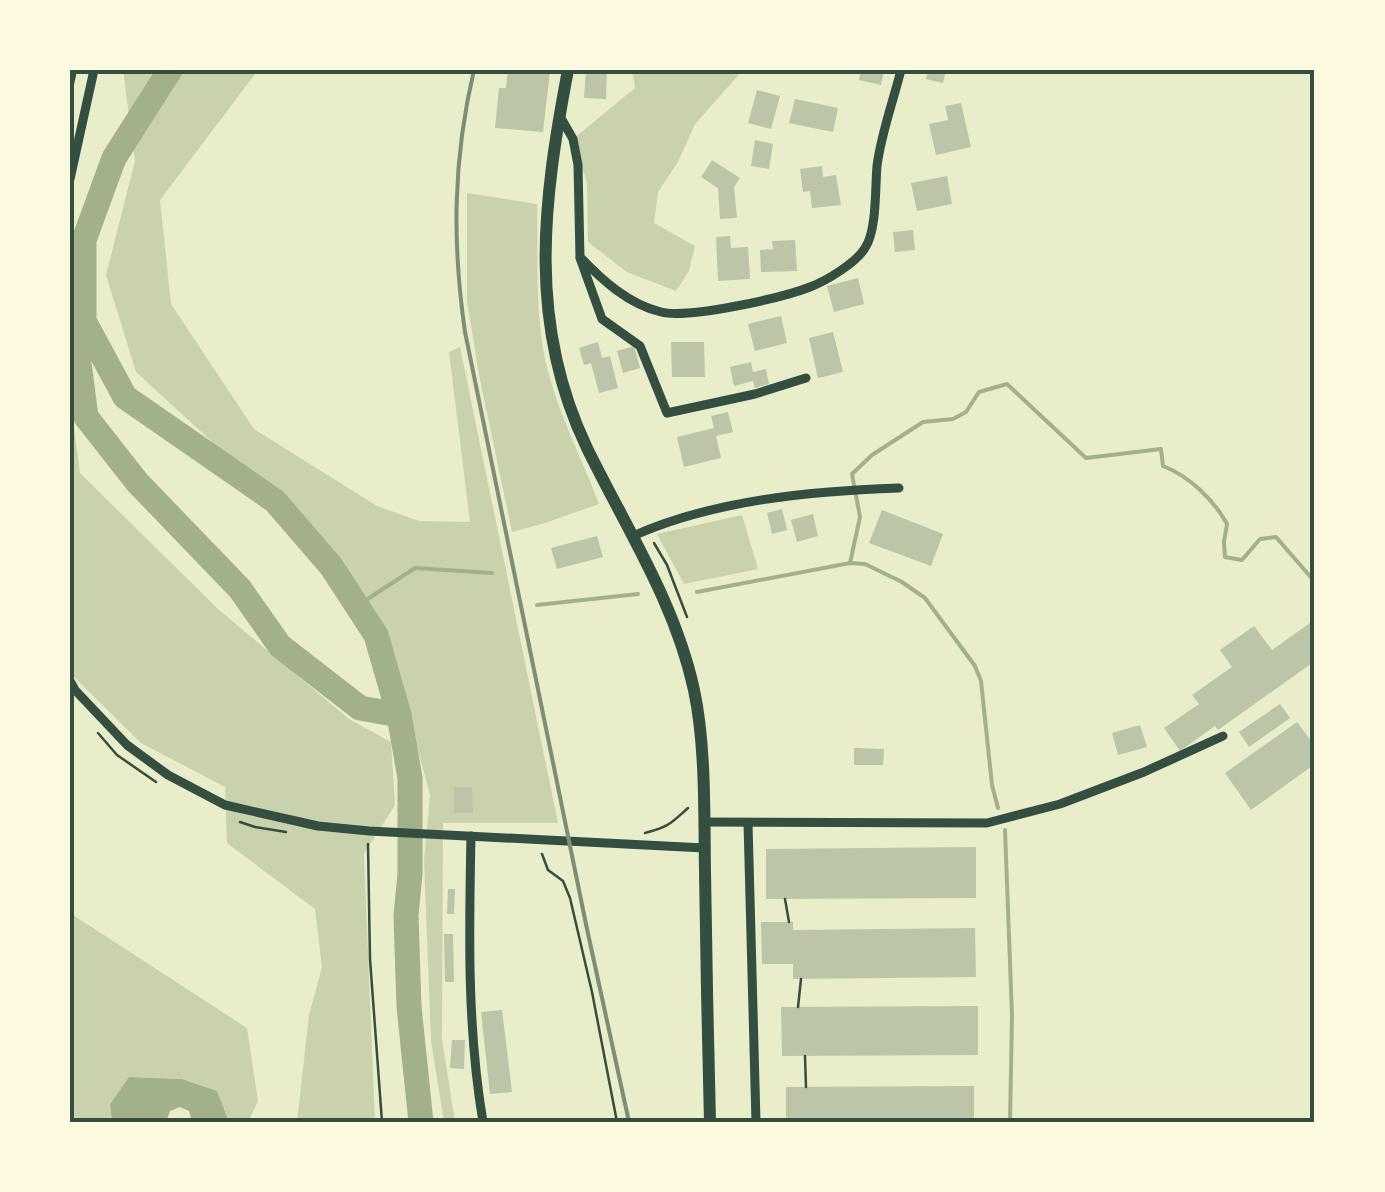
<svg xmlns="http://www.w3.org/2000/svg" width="1385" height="1192" font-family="Raleway,sans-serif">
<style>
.green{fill:#cad2ad}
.water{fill:#a3b18a}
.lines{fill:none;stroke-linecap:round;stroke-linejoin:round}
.stream{stroke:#a3b18a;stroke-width:4}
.river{stroke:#a3b18a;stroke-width:25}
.building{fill:#bcc5a7}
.path{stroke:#344e41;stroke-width:2.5}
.minor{stroke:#344e41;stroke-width:9}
.secondary{stroke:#344e41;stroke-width:12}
.rail{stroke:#7c8e77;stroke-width:4}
.neatline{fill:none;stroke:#344e41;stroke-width:4}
</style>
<rect width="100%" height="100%" fill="#e9edc9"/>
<g class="green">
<path d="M123,70h135l-98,130 11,104 83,125 123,77 42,15 51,1 -21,-170 11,-5 98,476h-115l-1,216 13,83h-11l-13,-81 -7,-181 6,-65 -43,-161 -116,-138 -135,-124 -30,-97 29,-114z"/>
<path d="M632,70h111l-48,54 -17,38 -20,30 -4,31 41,23 -6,25 -13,20 -49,-19 -39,-30 -1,-59 -14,-44 62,-51z"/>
<path d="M467,193l70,11c1,51 -2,105 8,155 11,50 36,97 54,145l-57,20 -30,8 -33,-157 -12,-74z"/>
<path d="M70,396l10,77 138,136 131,110 42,23 4,63 -31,49 11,268h-78l12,-107 13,-48 -7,-58 -88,-66 -2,-56 -84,-44 -68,-67 -3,4z"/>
<path d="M742,515l16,54 -74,15 -27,-50z"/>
<path d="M70,913l177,115 11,73 -10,21h-19l-12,-31 -35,-12 -53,-2 -19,27 2,18h-42z"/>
</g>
<path class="water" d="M129,1077l53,2 35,12 12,31h-37l-3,-11 -9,-4 -10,4 -4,11h-54l-2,-18z"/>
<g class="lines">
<g class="stream">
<path d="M850,563l10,-46 -8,-43 20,-19 51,-33 30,-3 13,-7 13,-20 28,-8 79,74 75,-9 2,17c26,10 51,34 64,58l-3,18 1,15 17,3 18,-21 16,-2 39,45"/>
<path d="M697,592l153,-29 15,1 37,18 23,16 50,68 6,15 11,104 6,23"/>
<path d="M537,605l101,-11"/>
<path d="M357,606l58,-38 77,5"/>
<path d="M1005,830l7,186 -2,106"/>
</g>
<g class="river">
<path d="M170,70l-56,88 -30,82v81l41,76 150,104 56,65 45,69 23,80 11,63v96l-4,41 3,92 12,115"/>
<path d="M84,321l-5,42 7,54 51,65 103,107 40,57 80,62 39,7"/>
</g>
</g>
<g class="building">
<path d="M508,70h42l-7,62 -48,-4 4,-40h7z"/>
<path d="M586,70h21l-1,29 -22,-1z"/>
<path d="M861,70h23l-3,15 -22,-5z"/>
<path d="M928,70h18l-3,13 -17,-4z"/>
<path d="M757,90l23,6 -9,33 -23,-6z"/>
<path d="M795,99l43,9 -5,24 -44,-9z"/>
<path d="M961,103l10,44 -35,8 -7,-31 19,-4 -3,-14z"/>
<path d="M755,140l18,4 -4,25 -18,-3z"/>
<path d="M712,160l28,18 -6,9 3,31 -17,1 -2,-31 -17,-11z"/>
<path d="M822,166l1,11 13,-2 5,30 -29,3 -2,-17 -7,1 -3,-23z"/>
<path d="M947,176l5,28 -35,7 -6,-28z"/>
<path d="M913,230l2,20 -20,2 -2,-20z"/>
<path d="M730,236l1,12 17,-1 2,32 -32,2 -2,-44z"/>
<path d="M795,240l2,31 -36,1 -1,-22 13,-1 -1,-8z"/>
<path d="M858,278l6,26 -30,8 -7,-26z"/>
<path d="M781,316l6,27 -32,8 -7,-27z"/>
<path d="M833,332l10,40 -25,6 -9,-40z"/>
<path d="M598,342l4,16 8,-2 8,32 -19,5 -8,-30 -7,2 -5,-17z"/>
<path d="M671,342h33l1,35h-33z"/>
<path d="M634,346l6,22 -17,5 -6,-22z"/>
<path d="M751,362l2,10 13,-3 3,15 -14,4 -2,-7 -19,5 -4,-19z"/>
<path d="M728,412l5,20 -17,4 5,22 -37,9 -7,-30 37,-9 -3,-12z"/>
<path d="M782,509l5,21 -15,4 -5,-21z"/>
<path d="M882,510l61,24 -12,32 -62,-23z"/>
<path d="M813,514l5,22 -21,6 -6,-22z"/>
<path d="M597,536l6,21 -46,12 -6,-21z"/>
<path d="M1310,623l5,7v31l-97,69 -3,-4 -35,25 -16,-23 35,-24 -7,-9 40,-28 -12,-17 34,-24 18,24z"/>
<path d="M1280,704l10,14 -41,29 -10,-15z"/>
<path d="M1297,722l18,24v18l-64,46 -26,-37z"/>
<path d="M1140,725l7,22 -29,8 -6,-22z"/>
<path d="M854,748l30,1 -1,16h-29z"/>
<path d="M454,787h18l1,26h-19z"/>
<path d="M976,847v51l-210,1v-50z"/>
<path d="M448,889h7l-1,25h-7z"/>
<path d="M761,922h32v8l182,-2 1,49 -183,2v-15h-31z"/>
<path d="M444,934h9l1,48h-9z"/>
<path d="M978,1006v49l-196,1 -1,-49z"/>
<path d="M502,1010l10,82 -22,2 -9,-82z"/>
<path d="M452,1040h13l-1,29 -14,-1z"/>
<path d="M974,1086v36h-188v-35z"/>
</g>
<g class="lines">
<g class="path">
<path d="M70,97l6,-27"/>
<path d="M654,543l13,22 20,52"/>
<path d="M98,733l19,22 39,27"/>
<path d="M240,822l15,5 31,5"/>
<path d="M645,833c24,-6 26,-10 43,-25"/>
<path d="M368,844l2,115 12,163"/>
<path d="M542,854l6,16 15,11 7,17 22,94 25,130"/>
<path d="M785,899l4,23"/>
<path d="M798,1007l3,-28"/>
<path d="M805,1056l1,31"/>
<path d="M1304,1122l11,-4"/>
</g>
<g class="minor">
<path d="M561,118l12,21 5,26 2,92c22,23 48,47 81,55 27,7 121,-14 149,-25 16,-6 46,-24 55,-39 12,-18 10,-59 12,-82 4,-32 16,-64 24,-96"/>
<path d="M70,179l24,-109"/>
<path d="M580,258l22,61 38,27 27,67 88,-19 51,-16"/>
<path d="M633,536c80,-36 179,-45 266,-48"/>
<path d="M70,681l5,9 52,55 41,30 57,30 93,21 51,5 335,17"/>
<path d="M704,822l283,1 73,-19 84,-32 79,-36"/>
<path d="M748,823l8,299"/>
<path d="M471,836c-2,95 -4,192 12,286"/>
</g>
<path class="secondary" d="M568,70c-25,131 -41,253 19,378 39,80 88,154 107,242 12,56 10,125 11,182 1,83 3,167 5,250"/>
<path class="rail" d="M474,70c-21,89 -22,172 -9,262l122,597 42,193"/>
</g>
<rect width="1385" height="1192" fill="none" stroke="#fefae0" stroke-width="145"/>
<rect x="72" y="72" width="1240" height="1048" class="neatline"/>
</svg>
